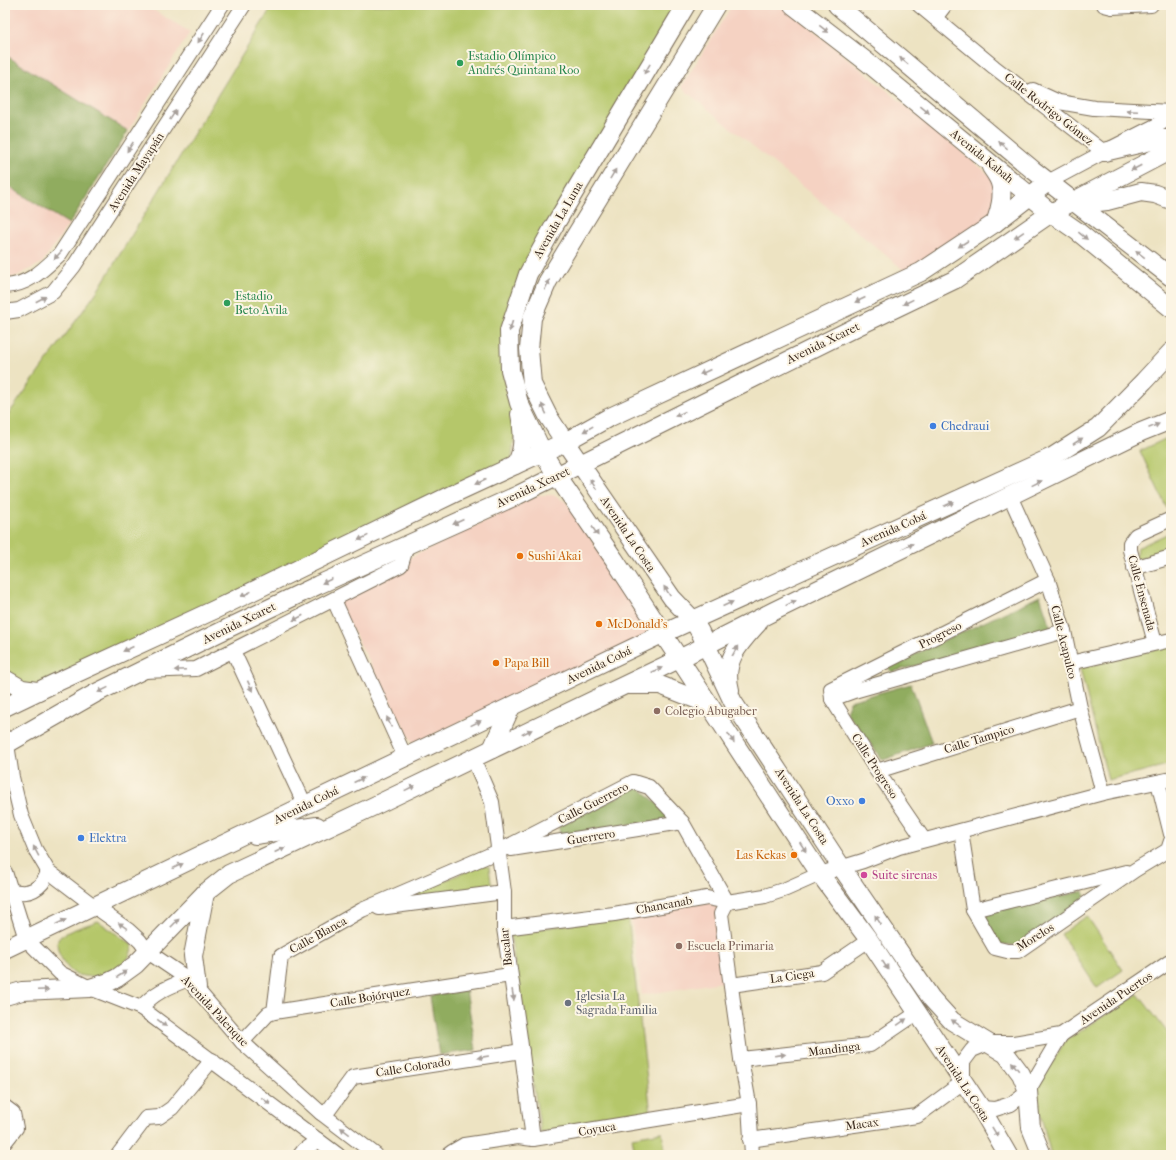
<svg xmlns="http://www.w3.org/2000/svg" width="1176" height="1160" font-family="'IM FELL French Canon',serif">
<style>
.built{fill:#f5d2c2}
.green{fill:#b5c76a;stroke:#787844}
.forest{fill:#90ac5e;stroke:#666b3e}
.lines{fill:none;stroke-linecap:round;stroke-linejoin:round}
.minor-casing{stroke:#796b57;stroke-width:16}
.major-casing{stroke:#796b57;stroke-width:20}
.minor{stroke:#fff;stroke-width:14}
.major{stroke:#fff;stroke-width:18}
.oneway{fill:#a79f9a}
.leisure-dot{fill:#2e9e5b;stroke:#fcf5e5;stroke-width:1.5}
.shop-dot{fill:#3f7fe0;stroke:#fcf5e5;stroke-width:1.5}
.food-dot{fill:#e8710a;stroke:#fcf5e5;stroke-width:1.5}
.education-dot{fill:#8d6e63;stroke:#fcf5e5;stroke-width:1.5}
.hotel-dot{fill:#d1479c;stroke:#fcf5e5;stroke-width:1.5}
.worship-dot{fill:#6b7280;stroke:#fcf5e5;stroke-width:1.5}
.labels{text-anchor:middle;dominant-baseline:central;stroke-width:4;stroke-linejoin:round;paint-order:stroke}
.leisure-label{font-size:12px;fill:#27864d;stroke:#fcf5e5;text-anchor:start}
.street-label{font-size:12px;fill:#3b2a1e;stroke:#fcf5e5}
.shop-label{font-size:12px;fill:#366cbe;stroke:#fcf5e5;text-anchor:start}
.food-label{font-size:12px;fill:#c56008;stroke:#fcf5e5;text-anchor:start}
.education-label{font-size:12px;fill:#785e54;stroke:#fcf5e5;text-anchor:start}
.hotel-label{font-size:12px;fill:#b23c85;stroke:#fcf5e5;text-anchor:start}
.worship-label{font-size:12px;fill:#5b616d;stroke:#fcf5e5;text-anchor:start}
</style>
<rect width="100%" height="100%" fill="#fcf5e5"/>
<filter id="ink" filterUnits="userSpaceOnUse"><feTurbulence type="fractalNoise" baseFrequency=".025" numOctaves="2"/><feDisplacementMap in="SourceGraphic" scale="8" xChannelSelector="R" yChannelSelector="G"/><feConvolveMatrix kernelMatrix="1 2 1 2 8 2 1 2 1" color-interpolation-filters="sRGB"/></filter>
<filter id="wash" filterUnits="userSpaceOnUse"><feTurbulence type="fractalNoise" baseFrequency=".012" numOctaves="4" result="noise"/><feDisplacementMap in="SourceGraphic" scale="16" xChannelSelector="R" yChannelSelector="G"/><feGaussianBlur stdDeviation="0.9" result="paint"/><feColorMatrix in="noise" values="0 0 0 0 0 0 0 0 0 0 0 0 0 0 0 0 0 1.4 0 .05"/><feComposite in="paint" operator="in"/></filter>
<g filter="url(#wash)">
<rect width="100%" height="100%" fill="#ede3c2"/>
<g class="built">
<path d="M5,5h140l45,27 -62,99 -123,-76z"/>
<path d="M732,5h51l208,171 5,8 -4,35 -87,52 -224,-184z"/>
<path d="M5,184l64,40 -27,39 -27,14 -10,1z"/>
<path d="M538,495h15l13,7 78,116 3,10 -1,8 -233,108 -79,-149z"/>
<path d="M717,900l11,81 -86,14 -12,-83z"/>
</g>
<g class="green">
<path d="M273,5h409l-169,286 4,127 -6,45 -498,234 -8,-7v-271l93,-129z"/>
<path d="M1165,439l6,12v59l-3,1 -28,-60z"/>
<path d="M1171,532v19l-36,9 2,-12z"/>
<path d="M1171,645v119l-63,16 -28,-112z"/>
<path d="M482,865l7,2 3,23 -72,10 -3,-8z"/>
<path d="M628,916l23,198 -110,19 -31,-200z"/>
<path d="M1087,916l36,54 -26,18 -36,-54z"/>
<path d="M98,921l34,24c0,14 -13,26 -26,30 -6,3 -15,2 -22,1 -2,-1 -6,0 -9,-2 -9,-5 -25,-29 -14,-38 6,-5 29,-12 37,-15z"/>
<path d="M1138,994l33,43v118h-120l-16,-62 30,-52z"/>
<path d="M662,1132l4,23h-31l-3,-18z"/>
</g>
<g class="forest">
<path d="M5,55l123,76 -59,93 -64,-40z"/>
<path d="M1040,596l11,33 -159,43 -4,-5z"/>
<path d="M911,684l21,59 -49,17 -37,-48 4,-11z"/>
<path d="M639,787l32,29 -6,4 -91,13 -14,1 -1,-8z"/>
<path d="M1084,891l1,6 -61,46 -11,2 -14,-1 -10,-17 -3,-14z"/>
<path d="M466,990l10,60 -37,5 -9,-59z"/>
</g>
</g>
<g filter="url(#ink)">
<g class="lines">
<defs>
<g id="minor">
<path d="M919,5l75,62 110,85"/>
<path d="M1104,5l8,2 39,-2"/>
<path d="M935,18l10,-13"/>
<path d="M1033,90l26,12 35,6 77,4"/>
<path d="M1048,182l56,-30 67,-34"/>
<path d="M5,286c24,-1 39,-17 55,-32l162,-249"/>
<path d="M5,312l14,-2 34,-18 21,-26 170,-261"/>
<path d="M1010,496l38,84 16,51 16,77 23,85"/>
<path d="M1134,568l37,-11"/>
<path d="M334,600l71,157"/>
<path d="M1155,643l-25,-93v-7l6,-8 35,-16"/>
<path d="M233,651l72,154"/>
<path d="M1070,663l101,-23"/>
<path d="M144,671l52,-2 205,-104 6,-20"/>
<path d="M832,699l22,-8 210,-60"/>
<path d="M5,737l2,7 5,33 9,38 14,34 13,22 46,35 34,24 12,11 8,11 40,27 54,63 79,71 55,42"/>
<path d="M473,758l19,44 12,90v36l16,110 13,101"/>
<path d="M877,771l203,-63"/>
<path d="M1158,782l13,52"/>
<path d="M961,831l12,79 22,38 12,3h11l117,-81 33,-20 3,-9"/>
<path d="M924,840l-47,-69 -45,-72 -1,-10 217,-109"/>
<path d="M511,849l171,-27"/>
<path d="M5,872l21,67 34,34 30,15 51,20 197,147"/>
<path d="M11,890c17,6 32,-1 37,-19"/>
<path d="M379,908l125,-16"/>
<path d="M973,910l153,-38"/>
<path d="M504,928l110,-14 93,-16 20,4 38,-6 21,-7 34,-15 43,-13 36,-14 204,-54 68,-14"/>
<path d="M731,985l91,-13 47,-32"/>
<path d="M141,1008c13,-16 30,-22 47,-29"/>
<path d="M274,1012l7,-56 81,-46 137,-59 134,-69 16,5 33,35 45,80 -6,12 20,145 8,45 3,51"/>
<path d="M242,1042l26,-28 6,-2 236,-37"/>
<path d="M741,1059l129,-14 47,-32"/>
<path d="M5,1107l8,6 3,15 -11,14"/>
<path d="M981,1108l14,1 16,-5 17,-13 33,-56"/>
<path d="M321,1113l7,-2 25,-34 169,-26"/>
<path d="M750,1140l167,-24 46,-34v-20l9,-12 17,-7h25l47,-8 110,-74"/>
<path d="M118,1155l28,-37 13,-1 13,-9 40,-48"/>
<path d="M300,1155l4,-5 14,-10"/>
<path d="M448,1155l4,-3 12,-7 54,-8 15,2 216,-35"/>
</g>
<g id="major">
<path d="M686,5l-132,221 -26,48 -19,57 1,39 9,33 24,50 14,23 57,83 206,315 49,66 112,168 27,47"/>
<path d="M716,5l-168,276 -16,37 -3,31 3,35 16,32 17,26 107,156 21,22 7,12 33,70 109,166 89,130 21,23 54,33 15,20 7,17 3,37 11,27"/>
<path d="M793,5l74,57 184,151 26,18 94,77"/>
<path d="M837,5l196,165 138,107"/>
<path d="M1104,152l56,-13h11"/>
<path d="M991,167c2,3 5,7 7,11 7,13 2,32 -3,45"/>
<path d="M1075,202l15,1 17,-2 34,-9 14,2 16,6"/>
<path d="M515,465c10,-13 8,-35 5,-51"/>
<path d="M5,679l17,10 15,2"/>
<path d="M629,685h31l48,19"/>
<path d="M730,690c-8,-30 10,-47 28,-67"/>
<path d="M5,707l48,-23 161,-74 243,-118 108,-50 43,-24 313,-146 74,-49 53,-41"/>
<path d="M5,745l91,-52 122,-60 100,-48 200,-90 338,-168 98,-47 97,-67 120,-63"/>
<path d="M492,749l19,-42"/>
<path d="M255,835l62,-9"/>
<path d="M5,949l657,-315 390,-177 46,-29 46,-47 27,-29"/>
<path d="M197,988l-4,-32 12,-63"/>
<path d="M5,996l17,-5 68,-3 19,-6 8,-4 18,-13 70,-72 24,-19 145,-68 305,-147 95,-48 367,-179 30,-12"/>
</g>
</defs>
<use href="#minor" class="minor-casing"/>
<use href="#major" class="major-casing"/>
<use href="#minor" class="minor"/>
<use href="#major" class="major"/>
</g>
<defs><path id="oneway-solid" d="M-6-.8H1V-3.2L6.5 0L1 3.2V.8H-6Z"/></defs>
<g class="oneway">
<use href="#oneway-solid" transform="translate(824 29) rotate(38)"/>
<use href="#oneway-solid" transform="translate(201 38) rotate(123)"/>
<use href="#oneway-solid" transform="translate(904 61) rotate(-140)"/>
<use href="#oneway-solid" transform="translate(647 69) rotate(121)"/>
<use href="#oneway-solid" transform="translate(925 110) rotate(39)"/>
<use href="#oneway-solid" transform="translate(1132 111) rotate(-177)"/>
<use href="#oneway-solid" transform="translate(173 115) rotate(-57)"/>
<use href="#oneway-solid" transform="translate(1003 145) rotate(-140)"/>
<use href="#oneway-solid" transform="translate(130 147) rotate(123)"/>
<use href="#oneway-solid" transform="translate(1136 168) rotate(153)"/>
<use href="#oneway-solid" transform="translate(613 174) rotate(-59)"/>
<use href="#oneway-solid" transform="translate(1019 235) rotate(145)"/>
<use href="#oneway-solid" transform="translate(1083 236) rotate(39)"/>
<use href="#oneway-solid" transform="translate(963 244) rotate(147)"/>
<use href="#oneway-solid" transform="translate(1140 254) rotate(-143)"/>
<use href="#oneway-solid" transform="translate(58 255) rotate(133)"/>
<use href="#oneway-solid" transform="translate(547 285) rotate(-65)"/>
<use href="#oneway-solid" transform="translate(41 299) rotate(-28)"/>
<use href="#oneway-solid" transform="translate(860 300) rotate(155)"/>
<use href="#oneway-solid" transform="translate(908 302) rotate(154)"/>
<use href="#oneway-solid" transform="translate(511 326) rotate(107)"/>
<use href="#oneway-solid" transform="translate(705 372) rotate(155)"/>
<use href="#oneway-solid" transform="translate(544 409) rotate(-116)"/>
<use href="#oneway-solid" transform="translate(680 414) rotate(154)"/>
<use href="#oneway-solid" transform="translate(1154 426) rotate(-22)"/>
<use href="#oneway-solid" transform="translate(588 429) rotate(151)"/>
<use href="#oneway-solid" transform="translate(1078 441) rotate(-33)"/>
<use href="#oneway-solid" transform="translate(480 482) rotate(156)"/>
<use href="#oneway-solid" transform="translate(1037 483) rotate(-26)"/>
<use href="#oneway-solid" transform="translate(593 484) rotate(-124)"/>
<use href="#oneway-solid" transform="translate(949 504) rotate(-24)"/>
<use href="#oneway-solid" transform="translate(458 522) rotate(156)"/>
<use href="#oneway-solid" transform="translate(595 531) rotate(56)"/>
<use href="#oneway-solid" transform="translate(363 538) rotate(154)"/>
<use href="#oneway-solid" transform="translate(908 546) rotate(-26)"/>
<use href="#oneway-solid" transform="translate(327 581) rotate(156)"/>
<use href="#oneway-solid" transform="translate(667 591) rotate(-124)"/>
<use href="#oneway-solid" transform="translate(246 594) rotate(154)"/>
<use href="#oneway-solid" transform="translate(791 603) rotate(-26)"/>
<use href="#oneway-solid" transform="translate(728 604) rotate(-24)"/>
<use href="#oneway-solid" transform="translate(298 618) rotate(153)"/>
<use href="#oneway-solid" transform="translate(128 649) rotate(156)"/>
<use href="#oneway-solid" transform="translate(735 651) rotate(-61)"/>
<use href="#oneway-solid" transform="translate(180 670) rotate(178)"/>
<use href="#oneway-solid" transform="translate(657 670) rotate(-25)"/>
<use href="#oneway-solid" transform="translate(250 686) rotate(65)"/>
<use href="#oneway-solid" transform="translate(103 690) rotate(154)"/>
<use href="#oneway-solid" transform="translate(389 722) rotate(-114)"/>
<use href="#oneway-solid" transform="translate(476 723) rotate(-26)"/>
<use href="#oneway-solid" transform="translate(527 732) rotate(-26)"/>
<use href="#oneway-solid" transform="translate(731 738) rotate(56)"/>
<use href="#oneway-solid" transform="translate(359 780) rotate(-25)"/>
<use href="#oneway-solid" transform="translate(410 788) rotate(-26)"/>
<use href="#oneway-solid" transform="translate(803 847) rotate(57)"/>
<use href="#oneway-solid" transform="translate(280 850) rotate(-25)"/>
<use href="#oneway-solid" transform="translate(36 851) rotate(-118)"/>
<use href="#oneway-solid" transform="translate(178 866) rotate(-26)"/>
<use href="#oneway-solid" transform="translate(878 920) rotate(-124)"/>
<use href="#oneway-solid" transform="translate(61 922) rotate(-25)"/>
<use href="#oneway-solid" transform="translate(175 923) rotate(-45)"/>
<use href="#oneway-solid" transform="translate(123 926) rotate(-145)"/>
<use href="#oneway-solid" transform="translate(885 965) rotate(57)"/>
<use href="#oneway-solid" transform="translate(122 974) rotate(-33)"/>
<use href="#oneway-solid" transform="translate(43 990) rotate(-3)"/>
<use href="#oneway-solid" transform="translate(513 995) rotate(81)"/>
<use href="#oneway-solid" transform="translate(902 1022) rotate(-35)"/>
<use href="#oneway-solid" transform="translate(162 1023) rotate(37)"/>
<use href="#oneway-solid" transform="translate(956 1023) rotate(-145)"/>
<use href="#oneway-solid" transform="translate(780 1055) rotate(-7)"/>
<use href="#oneway-solid" transform="translate(483 1057) rotate(171)"/>
<use href="#oneway-solid" transform="translate(1015 1066) rotate(-129)"/>
<use href="#oneway-solid" transform="translate(266 1101) rotate(37)"/>
<use href="#oneway-solid" transform="translate(345 1131) rotate(-143)"/>
<use href="#oneway-solid" transform="translate(995 1132) rotate(59)"/>
</g>
</g>
<g class="leisure-dot">
<circle cx="460" cy="63" r="4"/>
<circle cx="227" cy="303" r="4"/>
</g>
<g class="shop-dot">
<circle cx="933" cy="426" r="4"/>
<circle cx="862" cy="801" r="4"/>
<circle cx="81" cy="838" r="4"/>
</g>
<g class="food-dot">
<circle cx="520" cy="556" r="4"/>
<circle cx="599" cy="624" r="4"/>
<circle cx="496" cy="663" r="4"/>
<circle cx="794" cy="855" r="4"/>
</g>
<g class="education-dot">
<circle cx="657" cy="711" r="4"/>
<circle cx="679" cy="946" r="4"/>
</g>
<circle class="hotel-dot" cx="864" cy="875" r="4"/>
<circle class="worship-dot" cx="568" cy="1003" r="4"/>
<g class="labels">
<g class="leisure-label">
<text x="468" y="56">Estadio Olímpico<tspan x="468" dy="14">Andrés Quintana Roo</tspan></text>
<text x="235" y="296">Estadio<tspan x="235" dy="14">Beto Avila</tspan></text>
</g>
<g class="street-label">
<text transform="translate(1049 109) rotate(38)">Calle Rodrigo Gómez</text>
<text transform="translate(982 156) rotate(39)">Avenida Kabah</text>
<text transform="translate(136 172) rotate(-57)">Avenida Mayapán</text>
<text transform="translate(558 220) rotate(-60)">Avenida La Luna</text>
<text transform="translate(823 343) rotate(-26)">Avenida Xcaret</text>
<text transform="translate(533 487) rotate(-25)">Avenida Xcaret</text>
<text transform="translate(893 529) rotate(-24)">Avenida Cobá</text>
<text transform="translate(628 534) rotate(56)">Avenida La Costa</text>
<text transform="translate(1142 593) rotate(75)">Calle Ensenada</text>
<text transform="translate(239 623) rotate(-26)">Avenida Xcaret</text>
<text transform="translate(940 635) rotate(-27)">Progreso</text>
<text transform="translate(1064 642) rotate(76)">Calle Acapulco</text>
<text transform="translate(599 665) rotate(-26)">Avenida Cobá</text>
<text transform="translate(979 739) rotate(-17)">Calle Tampico</text>
<text transform="translate(875 766) rotate(57)">Calle Progreso</text>
<text transform="translate(593 803) rotate(-27)">Calle Guerrero</text>
<text transform="translate(306 805) rotate(-26)">Avenida Cobá</text>
<text transform="translate(802 806) rotate(57)">Avenida La Costa</text>
<text transform="translate(591 837) rotate(-9)">Guerrero</text>
<text transform="translate(664 905) rotate(-10)">Chancanab</text>
<text transform="translate(318 935) rotate(-29)">Calle Blanca</text>
<text transform="translate(1035 937) rotate(-32)">Morelos</text>
<text transform="translate(506 947) rotate(-96)">Bacalar</text>
<text transform="translate(792 976) rotate(-8)">La Ciega</text>
<text transform="translate(370 997) rotate(-9)">Calle Bojórquez</text>
<text transform="translate(1116 998) rotate(-34)">Avenida Puertos</text>
<text transform="translate(215 1011) rotate(47)">Avenida Palenque</text>
<text transform="translate(834 1049) rotate(-7)">Mandinga</text>
<text transform="translate(413 1067) rotate(-9)">Calle Colorado</text>
<text transform="translate(963 1083) rotate(57)">Avenida La Costa</text>
<text transform="translate(862 1124) rotate(-8)">Macax</text>
<text transform="translate(597 1129) rotate(-9)">Coyuca</text>
</g>
<g class="shop-label">
<text x="941" y="426">Chedraui</text>
<text x="854" y="801" text-anchor="end">Oxxo</text>
<text x="89" y="838">Elektra</text>
</g>
<g class="food-label">
<text x="528" y="556">Sushi Akai</text>
<text x="607" y="624">McDonald's</text>
<text x="504" y="663">Papa Bill</text>
<text x="786" y="855" text-anchor="end">Las Kekas</text>
</g>
<g class="education-label">
<text x="665" y="711">Colegio Abugaber</text>
<text x="687" y="946">Escuela Primaria</text>
</g>
<g class="hotel-label">
<text x="872" y="875">Suite sirenas</text>
</g>
<g class="worship-label">
<text x="576" y="996">Iglesia La<tspan x="576" dy="14">Sagrada Familia</tspan></text>
</g>
</g>
<rect width="1176" height="1160" fill="none" stroke="#fcf5e5" stroke-width="20"/>
</svg>
